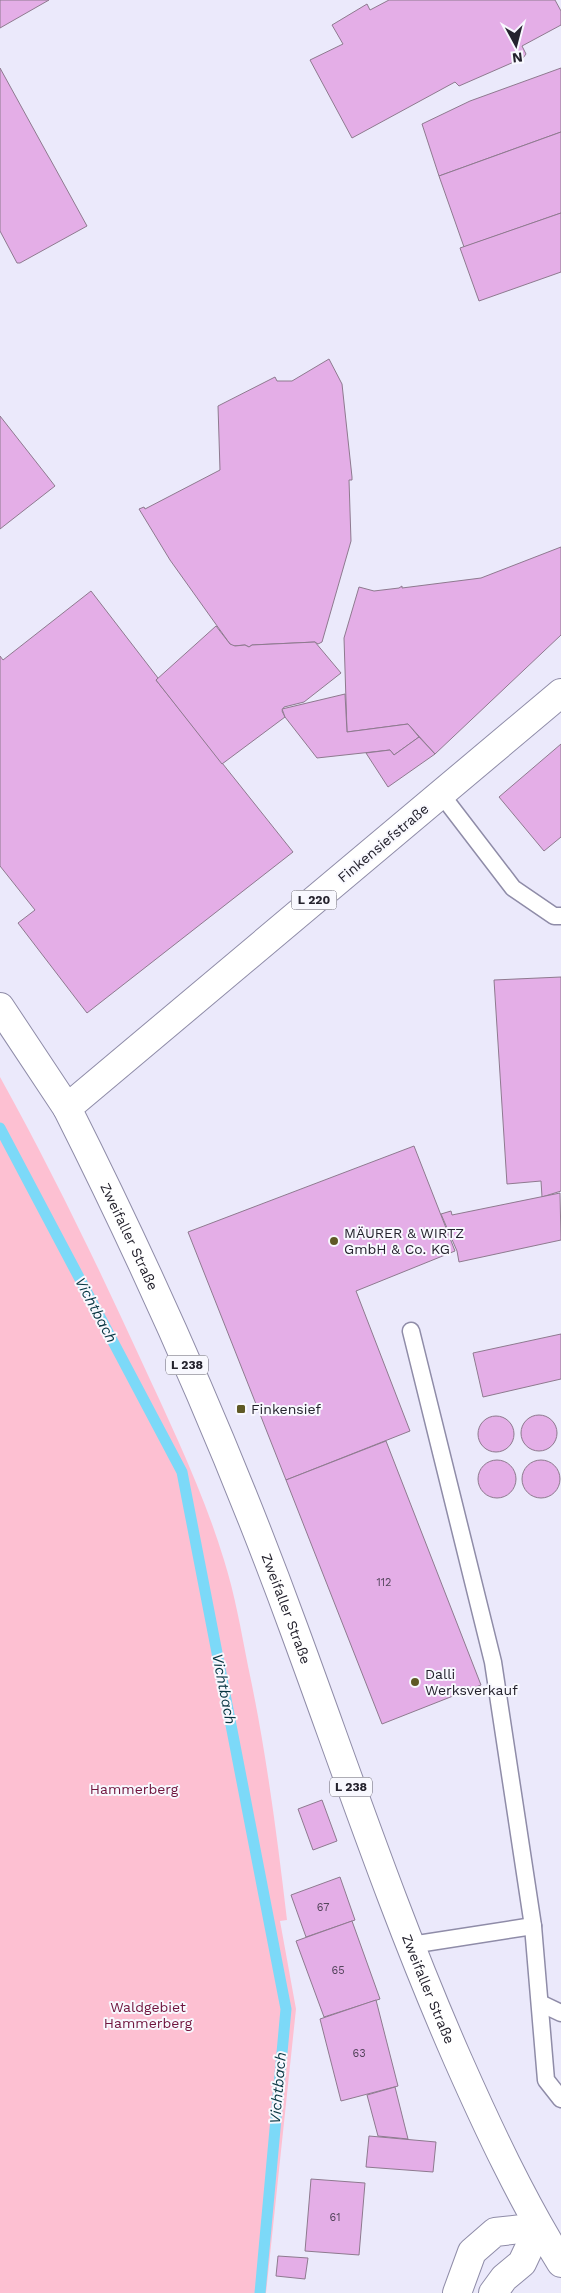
<svg xmlns="http://www.w3.org/2000/svg" width="561" height="2293" font-family="'Work Sans',sans-serif">
<style>
.green{fill:#fdc0d2}
.lines{fill:none;stroke-linecap:round;stroke-linejoin:round}
.stream{stroke:#7cd9f8;stroke-width:11}
.building{fill:#e4aee7;stroke:#8e7a8f}
.lane-casing{stroke:#8f8ca8;stroke-width:19}
.secondary-casing{stroke:#8f8ca8;stroke-width:30}
.primary-casing{stroke:#8f8ca8;stroke-width:30}
.lane{stroke:#fff;stroke-width:16}
.secondary{stroke:#fff;stroke-width:28}
.primary{stroke:#fff;stroke-width:28}
.poi-dot{fill:#5f5925;stroke:#f8f8fe;stroke-width:2}
.labels{text-anchor:middle;dominant-baseline:central;stroke-width:4;stroke-linejoin:round;paint-order:stroke}
.number-label{font-size:11px;fill:#54455c}
.shield{fill:#f8f8fe;stroke:#64626c;stroke-width:1}
.shield-label{font-size:12px;font-weight:bold;fill:#24222d}
.street-label{font-size:14px;fill:#24222d;stroke:#f8f8fe}
.poi-label{font-size:14px;fill:#24222d;stroke:#f8f8fe;text-anchor:start}
.park-label{font-size:14px;fill:#6f143d;stroke:#f8f8fe}
.water-label{font-size:15px;font-style:italic;fill:#073542;stroke:#f8f8fe}
</style>
<rect width="100%" height="100%" fill="#ebe9fb"/>
<path class="green" d="M0,1077c51,92 97,187 141,283 30,65 62,131 83,200 11,35 17,70 24,106 18,84 29,169 39,254l-7,1 16,88 -30,284h-266z"/>
<g class="lines">
<path class="stream" d="M0,1128l182,344 104,537 -26,284"/>
</g>
<g class="building">
<path d="M0,0h49l-49,28z"/>
<path d="M389,0h166l6,11v14l-39,21 4,8 -3,4 -64,28 -4,-4 -103,56 -42,-78 33,-16 -11,-19 35,-21 3,6z"/>
<path d="M0,68l87,158 -67,37h-3l-17,-32z"/>
<path d="M561,68v64l-122,44 -17,-52 48,-23z"/>
<path d="M561,132v81l-97,34 -25,-71z"/>
<path d="M561,213v59l-82,29 -19,-53z"/>
<path d="M329,359l13,25 10,93v3h-3l2,61 -29,101 -4,2 -3,-2 -63,3 -3,2 -4,-2 -12,1 -3,-2 -60,-84 -31,-51 5,-2 1,2 75,-39 -2,-64 57,-29 2,4h15z"/>
<path d="M0,416l55,70 -55,43z"/>
<path d="M561,547v88l-126,119 -27,-30 -61,8 -3,-94 15,-51 15,4 25,-3 3,-2v2l79,-10z"/>
<path d="M91,591l67,87 -2,2 137,172 -206,161 -69,-90 17,-13 -35,-44v-210l3,4z"/>
<path d="M216,626l14,18 5,2 10,-1 4,2 3,-2 63,-3 26,31 -37,29 -20,5 -2,4 3,6 -63,47 -66,-84z"/>
<path d="M345,694l2,38 61,-8 11,13 -25,18 -4,-5 -73,8 -32,-41 -3,-8z"/>
<path d="M419,737l16,17 -47,33 -22,-34 24,-3 4,5z"/>
<path d="M561,744v93l-17,14 -45,-54z"/>
<path d="M561,977v214l-19,6 -1,-16 -34,3 -13,-204z"/>
<path d="M414,1146l41,105 -99,40 54,140 -124,49 -98,-248z"/>
<path d="M560,1193l1,47 -102,22 -2,-11 -16,-37 10,-3 1,4z"/>
<path d="M561,1334v45l-78,18 -10,-44z"/>
<circle cx="539" cy="1433" r="18"/>
<circle cx="496" cy="1434" r="18"/>
<path d="M386,1441l95,244 -99,39 -96,-244z"/>
<circle cx="541" cy="1479" r="19"/>
<circle cx="497" cy="1479" r="19"/>
<path d="M322,1800l15,41 -24,9 -15,-41z"/>
<path d="M340,1877l15,43 -49,17 -15,-42z"/>
<path d="M352,1921l28,78 -56,18 -28,-76z"/>
<path d="M376,2000l22,86 -57,15 -21,-82z"/>
<path d="M395,2087l13,52 -30,-3 -11,-41z"/>
<path d="M369,2136l67,6 -3,30 -67,-5z"/>
<path d="M311,2179l54,4 -6,72 -54,-4z"/>
<path d="M278,2256l30,2 -3,21 -29,-3z"/>
</g>
<g class="lines">
<defs>
<g id="lane">
<path d="M441,794l72,94 41,28h7"/>
<path d="M411,1331l82,331 40,264 13,154 15,19"/>
<path d="M411,1945l122,-19"/>
<path d="M542,2004l19,9"/>
</g>
<g id="secondary">
<path d="M0,1007l67,101"/>
<path d="M457,2293l15,-41 23,-20 44,-5"/>
<path d="M493,2293l11,-15 18,-15 17,-36"/>
</g>
<g id="primary">
<path id="s1" d="M561,693l-494,415c85,169 162,343 227,521 53,144 102,290 164,431 31,70 63,138 103,203"/>
</g>
</defs>
<use href="#lane" class="lane-casing"/>
<use href="#secondary" class="secondary-casing"/>
<use href="#primary" class="primary-casing"/>
<use href="#lane" class="lane"/>
<use href="#secondary" class="secondary"/>
<use href="#primary" class="primary"/>
</g>
<g class="poi-dot">
<circle cx="334" cy="1241" r="5"/>
<rect x="236" y="1404" width="10" height="10" rx="2.5"/>
<circle cx="415" cy="1682" r="5"/>
</g>
<g class="labels">
<g class="number-label">
<text x="384" y="1582">112</text>
<text x="323" y="1907">67</text>
<text x="338" y="1970">65</text>
<text x="359" y="2053">63</text>
<text x="335" y="2217">61</text>
</g>
<g class="shield">
<rect x="291.5" y="890.5" width="45" height="19" rx="4"/>
<rect x="166" y="1355.5" width="42" height="19" rx="4"/>
<rect x="330" y="1777.5" width="42" height="19" rx="4"/>
</g>
<g class="shield-label">
<text x="314" y="900">L 220</text>
<text x="187" y="1365">L 238</text>
<text x="351" y="1787">L 238</text>
</g>
<g class="street-label">
<text transform="translate(383 843) rotate(-40)">Finkensiefstraße</text>
<text stroke="none"><textPath href="#s1" startOffset="788">Zweifaller Straße</textPath></text>
<text stroke="none"><textPath href="#s1" startOffset="1192">Zweifaller Straße</textPath></text>
<text stroke="none"><textPath href="#s1" startOffset="1598">Zweifaller Straße</textPath></text>
</g>
<g class="poi-label">
<text x="344" y="1233">MÄURER &amp; WIRTZ<tspan x="344" dy="16">GmbH &amp; Co. KG</tspan></text>
<text x="251" y="1409">Finkensief</text>
<text x="425" y="1674">Dalli<tspan x="425" dy="16">Werksverkauf</tspan></text>
</g>
<g class="park-label">
<text x="134" y="1789">Hammerberg</text>
<text x="148" y="2007">Waldgebiet<tspan x="148" dy="16">Hammerberg</tspan></text>
</g>
<g class="water-label">
<text transform="translate(96 1310) rotate(62)">Vichtbach</text>
<text transform="translate(224 1689) rotate(79)">Vichtbach</text>
<text transform="translate(278 2088) rotate(-85)">Vichtbach</text>
</g>
</g>
<g transform="translate(516 45) rotate(173)" stroke="#f8f8fe" stroke-width="4" paint-order="stroke">
<path d="M0-4L9 19L0 12L-9 19Z" fill="#24222d"/>
<text y="-8" font-size="14" font-weight="bold" text-anchor="middle" fill="#24222d">N</text>
</g>
</svg>
